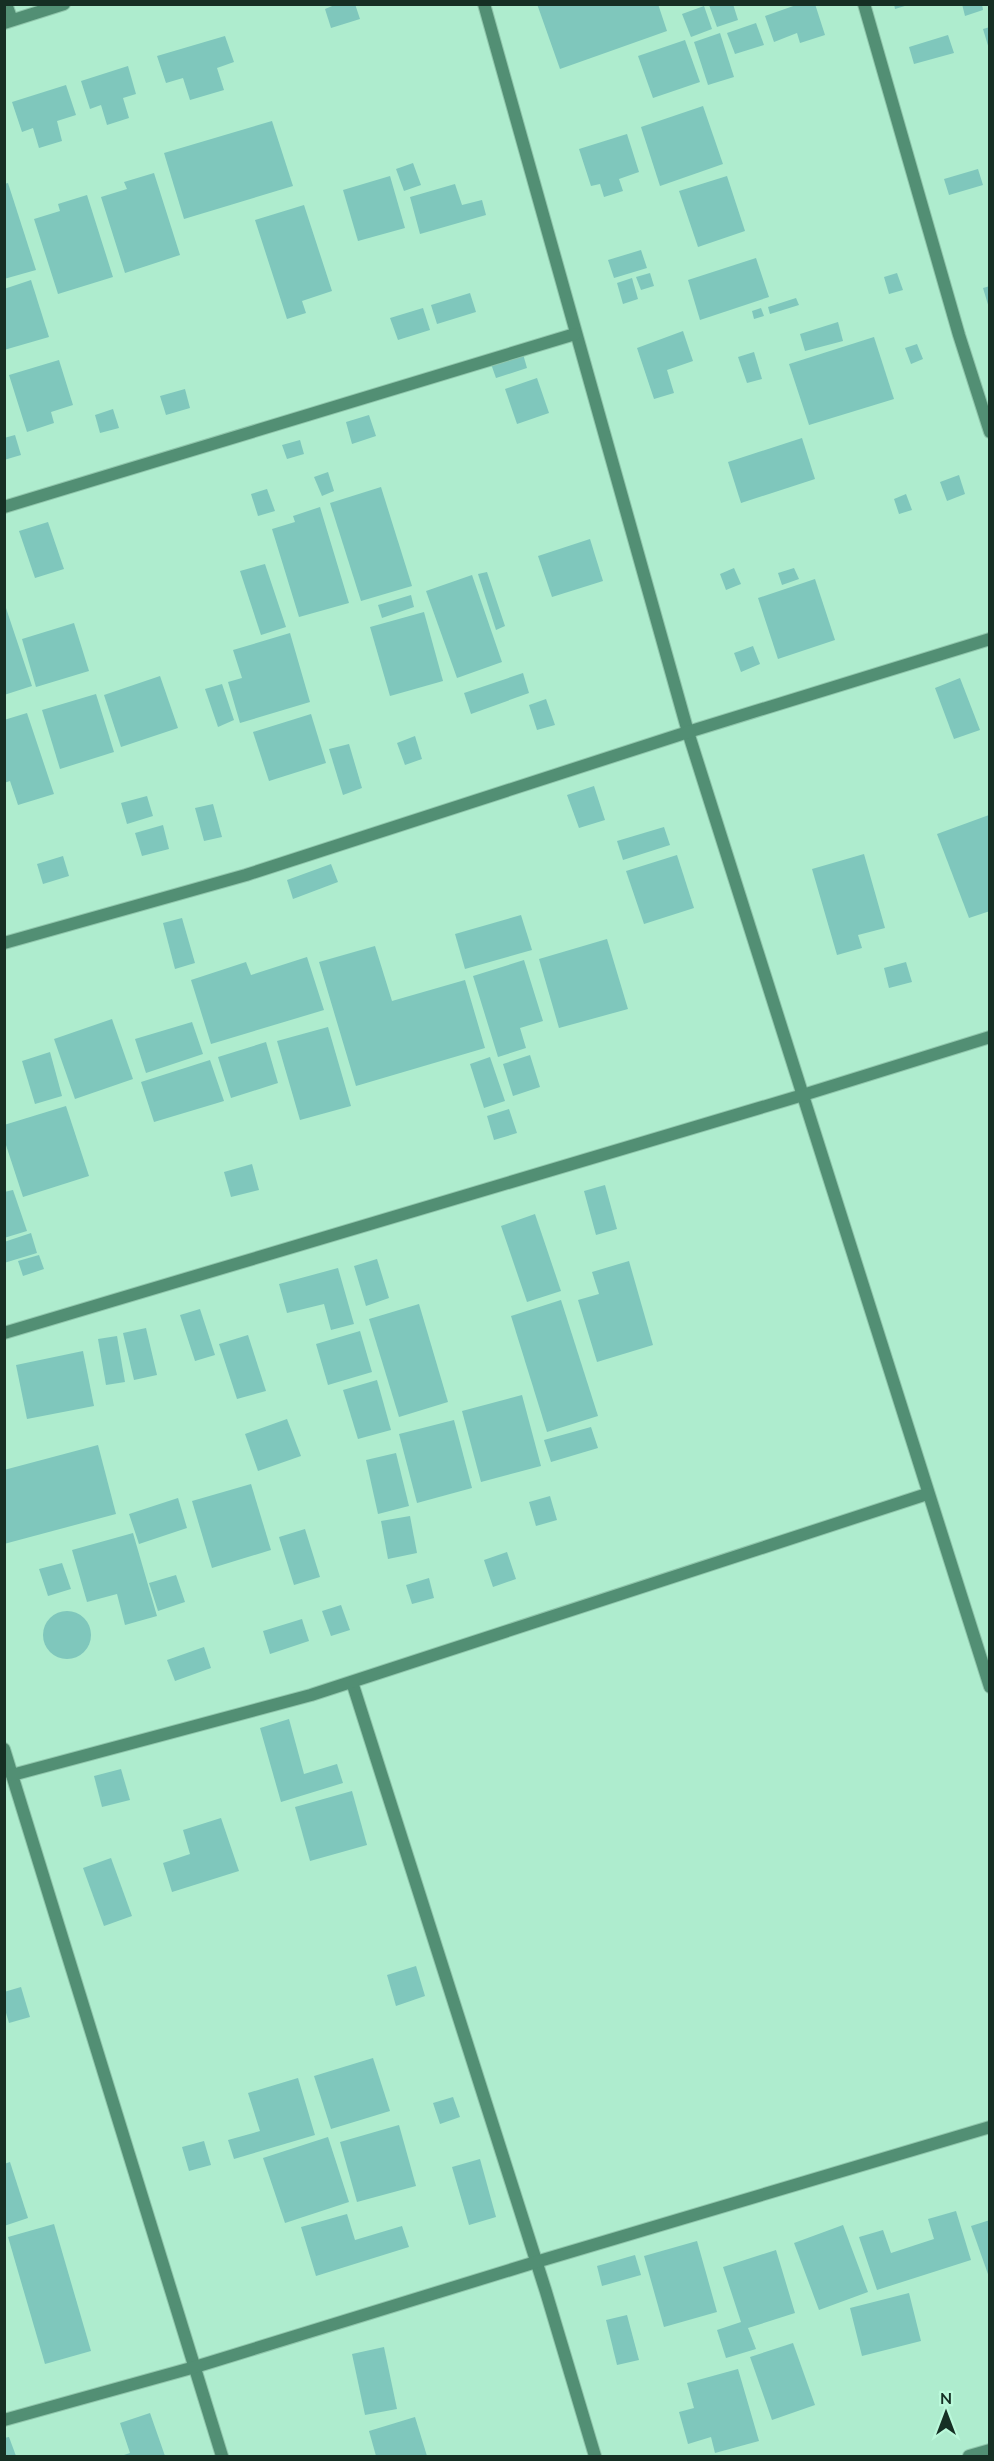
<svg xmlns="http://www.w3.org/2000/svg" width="994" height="2461" font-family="Mulish,sans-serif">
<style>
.building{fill:#7fc7bc}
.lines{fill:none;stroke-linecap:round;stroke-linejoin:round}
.minor-casing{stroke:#90c6ac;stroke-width:14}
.tertiary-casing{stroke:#90c6ac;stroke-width:14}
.minor{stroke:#528f74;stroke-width:12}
.tertiary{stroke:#528f74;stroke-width:12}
</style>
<rect width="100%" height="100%" fill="#aeecce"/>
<g class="building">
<path d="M337,4h18l5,15 -29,9 -6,-19z"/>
<path d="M537,4h121l9,27 -107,38z"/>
<path d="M733,4l5,16 -21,7 -8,-22z"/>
<path d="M799,4h16l10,31 -25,8 -3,-10 -23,9 -9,-26z"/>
<path d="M894,4h14v1l-13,4z"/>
<path d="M962,4h20l1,6 -18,6z"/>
<path d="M704,6l8,23 -21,8 -9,-23z"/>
<path d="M756,23l8,22 -29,9 -8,-21z"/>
<path d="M990,27v22h-1l-6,-20z"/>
<path d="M720,33l14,44 -26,8 -14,-43z"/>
<path d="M948,35l6,18 -40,11 -5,-17z"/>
<path d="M225,36l9,26 -17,6 7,22 -34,10 -7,-22 -17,5 -9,-27z"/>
<path d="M685,40l15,42 -47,16 -15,-42z"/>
<path d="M128,66l8,28 -13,4 6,20 -22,7 -6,-20 -11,4 -9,-28z"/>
<path d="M66,85l10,30 -19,6 5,20 -23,7 -6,-20 -11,4 -10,-30z"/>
<path d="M703,106l20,58 -63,22 -19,-59z"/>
<path d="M272,121l21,65 -109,33 -20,-66z"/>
<path d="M627,134l12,38 -20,7 4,12 -19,6 -4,-13 -9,2 -12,-37z"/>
<path d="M413,163l8,22 -17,6 -8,-22z"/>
<path d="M978,169l5,16 -34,10 -5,-16z"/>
<path d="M154,173l26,82 -55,18 -24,-76 26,-8 -3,-7z"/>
<path d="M390,176l15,52 -47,13 -15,-51z"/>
<path d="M727,176l18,55 -47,16 -19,-56z"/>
<path d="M8,183l28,87 -32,9v-95z"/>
<path d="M455,184l7,21 20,-5 4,15 -66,19 -10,-37z"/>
<path d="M87,195l26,82 -55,17 -24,-75 26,-8 -2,-7z"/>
<path d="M304,205l28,86 -30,10 4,12 -19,6 -32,-99z"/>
<path d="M641,250l6,18 -33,10 -6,-18z"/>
<path d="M756,258l13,39 -69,23 -12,-40z"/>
<path d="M650,273l4,13 -13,4 -5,-13z"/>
<path d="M897,273l6,17 -14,4 -5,-17z"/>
<path d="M632,278l6,21 -15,5 -6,-21z"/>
<path d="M31,280l18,57 -45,13v-61z"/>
<path d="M990,286v22h-1l-6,-20z"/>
<path d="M470,293l6,19 -39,12 -6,-19z"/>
<path d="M796,298l3,7 -29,9 -2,-7z"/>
<path d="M423,308l7,22 -32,10 -8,-22z"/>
<path d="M761,308l3,8 -10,3 -2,-8z"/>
<path d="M838,322l5,19 -38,10 -5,-17z"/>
<path d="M683,331l10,30 -26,9 7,23 -20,6 -17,-51z"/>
<path d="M874,337l20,62 -85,26 -20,-61z"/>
<path d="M917,344l6,15 -12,5 -6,-16z"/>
<path d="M754,352l8,27 -15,4 -9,-26z"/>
<path d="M523,354l4,14 -31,10 -5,-14z"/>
<path d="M59,360l14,45 -22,7 3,11 -27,9 -18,-57z"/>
<path d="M537,378l12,35 -32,11 -12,-35z"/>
<path d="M185,389l5,19 -24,7 -6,-19z"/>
<path d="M113,409l6,19 -19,5 -5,-18z"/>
<path d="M369,415l7,21 -24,8 -6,-22z"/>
<path d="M15,435l6,20 -17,5v-22z"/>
<path d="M802,438l13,41 -74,24 -13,-41z"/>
<path d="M300,440l4,14 -17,5 -5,-14z"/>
<path d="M328,472l6,19 -12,5 -8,-19z"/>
<path d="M959,475l6,19 -18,7 -7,-19z"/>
<path d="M381,487l31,99 -51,15 -31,-98z"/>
<path d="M267,489l8,22 -17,5 -7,-22z"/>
<path d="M906,494l6,16 -13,4 -5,-15z"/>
<path d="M320,507l29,96 -50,14 -27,-88 23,-7 -2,-6z"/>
<path d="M48,522l16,47 -29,9 -16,-47z"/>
<path d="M590,539l13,42 -51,16 -14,-41z"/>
<path d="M265,564l21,63 -25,8 -21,-64z"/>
<path d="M734,568l7,16 -15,6 -6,-16z"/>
<path d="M794,568l5,11 -17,6 -4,-12z"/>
<path d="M487,572l18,54 -9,4 -18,-56z"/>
<path d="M472,575l30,87 -45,16 -31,-87z"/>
<path d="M815,579l20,61 -57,19 -20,-61z"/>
<path d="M411,595l3,12 -32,11 -4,-13z"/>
<path d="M4,602l28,84 -28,9z"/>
<path d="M424,612l19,69 -53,15 -20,-69z"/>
<path d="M74,623l15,48 -53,16 -14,-48z"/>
<path d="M290,633l20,69 -70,21 -12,-41 14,-4 -9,-28z"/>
<path d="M753,646l7,18 -19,8 -7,-19z"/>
<path d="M523,673l6,20 -58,21 -7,-21z"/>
<path d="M160,676l18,52 -57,19 -17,-52z"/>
<path d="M960,678l20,52 -26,9 -19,-51z"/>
<path d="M222,684l12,36 -16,7 -13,-38z"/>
<path d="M96,694l18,58 -54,17 -18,-59z"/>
<path d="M546,699l9,26 -18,5 -8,-25z"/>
<path d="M27,713l27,81 -36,11 -8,-24 -6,2v-63z"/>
<path d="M311,714l15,49 -57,18 -16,-49z"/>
<path d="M415,736l7,23 -17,6 -8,-22z"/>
<path d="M349,744l13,44 -19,7 -14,-46z"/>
<path d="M594,786l11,34 -26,8 -12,-33z"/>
<path d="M147,796l6,20 -26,8 -6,-21z"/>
<path d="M213,804l9,33 -18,4 -9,-33z"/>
<path d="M989,815l1,96 -21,7 -32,-84z"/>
<path d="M163,825l6,24 -27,7 -7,-23z"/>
<path d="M664,827l6,18 -47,15 -6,-19z"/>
<path d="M864,854l21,74 -27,7 4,13 -25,7 -25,-86z"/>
<path d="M677,855l17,53 -50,16 -18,-53z"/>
<path d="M63,856l6,20 -26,8 -6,-20z"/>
<path d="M331,864l7,18 -45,17 -6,-19z"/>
<path d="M521,915l11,35 -67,19 -10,-35z"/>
<path d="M182,918l13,45 -20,6 -12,-46z"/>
<path d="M607,939l21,70 -69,19 -20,-69z"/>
<path d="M375,946l17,55 73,-21 20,68 -129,38 -37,-124z"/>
<path d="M307,957l17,53 -113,34 -20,-64 55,-18 5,13z"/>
<path d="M524,960l19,61 -23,7 6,20 -28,9 -25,-81z"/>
<path d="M906,962l6,20 -23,6 -5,-20z"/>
<path d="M112,1019l21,60 -58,20 -21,-60z"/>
<path d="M192,1022l11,32 -57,19 -11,-34z"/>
<path d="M328,1027l23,79 -51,14 -23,-79z"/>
<path d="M266,1042l12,41 -47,15 -13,-41z"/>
<path d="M50,1052l12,44 -27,8 -13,-43z"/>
<path d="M530,1055l10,32 -27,9 -10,-32z"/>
<path d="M490,1057l15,44 -21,7 -14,-44z"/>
<path d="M210,1060l14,41 -70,21 -13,-40z"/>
<path d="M66,1106l23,70 -66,21 -19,-58v-14z"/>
<path d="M509,1109l8,24 -23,7 -7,-24z"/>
<path d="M252,1164l7,26 -28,7 -7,-25z"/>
<path d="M605,1185l12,44 -21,6 -12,-44z"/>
<path d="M13,1190l14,41 -23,7v-46z"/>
<path d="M535,1214l26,77 -34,11 -26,-76z"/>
<path d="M31,1233l6,20 -33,10v-21z"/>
<path d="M39,1255l5,14 -21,7 -5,-15z"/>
<path d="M377,1259l12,39 -23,8 -12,-40z"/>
<path d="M629,1261l24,84 -56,17 -19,-62 21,-6 -7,-22z"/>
<path d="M338,1268l16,56 -23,6 -7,-26 -37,9 -8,-29z"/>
<path d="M561,1300l37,116 -51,16 -36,-116z"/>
<path d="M419,1304l29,98 -49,15 -30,-98z"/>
<path d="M200,1309l15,46 -20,6 -15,-46z"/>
<path d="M146,1328l11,47 -23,5 -11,-47z"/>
<path d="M360,1331l12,41 -44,13 -12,-41z"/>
<path d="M248,1335l18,56 -29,8 -18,-55z"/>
<path d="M117,1336l8,46 -19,3 -8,-46z"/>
<path d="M83,1351l11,55 -67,13 -11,-54z"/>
<path d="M377,1380l14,50 -33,9 -15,-49z"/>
<path d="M522,1395l19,71 -60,16 -19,-71z"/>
<path d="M287,1419l14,37 -43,15 -13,-37z"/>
<path d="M454,1420l18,68 -55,15 -18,-69z"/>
<path d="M591,1427l7,21 -47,14 -7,-22z"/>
<path d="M98,1445l18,69 -112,30v-74z"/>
<path d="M396,1453l13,53 -31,8 -12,-54z"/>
<path d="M251,1484l20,66 -59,18 -20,-67z"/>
<path d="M550,1496l7,24 -21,6 -7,-24z"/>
<path d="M178,1498l9,30 -48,16 -10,-30z"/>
<path d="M410,1516l7,37 -29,6 -7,-38z"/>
<path d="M305,1529l15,48 -26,8 -15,-48z"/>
<path d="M133,1533l24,83 -32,9 -8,-31 -30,8 -15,-52z"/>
<path d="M507,1552l9,27 -23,8 -9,-27z"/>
<path d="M62,1563l9,26 -23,7 -9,-27z"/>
<path d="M176,1575l9,27 -27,9 -9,-28z"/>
<path d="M429,1578l5,20 -22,6 -6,-19z"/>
<path d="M341,1605l9,25 -19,6 -9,-25z"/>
<circle cx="67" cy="1635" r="24"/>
<path d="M302,1619l7,22 -39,13 -7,-23z"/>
<path d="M204,1647l7,21 -36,13 -8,-21z"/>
<path d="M289,1719l15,55 33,-10 6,19 -62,19 -21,-74z"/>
<path d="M121,1769l9,31 -28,7 -8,-31z"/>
<path d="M352,1791l15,54 -57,16 -15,-54z"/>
<path d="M221,1818l18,53 -67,21 -9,-29 27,-9 -7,-24z"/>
<path d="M111,1858l21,58 -28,10 -21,-58z"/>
<path d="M416,1966l9,30 -29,10 -9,-31z"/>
<path d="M21,1987l9,30 -21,6 -5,-17v-14z"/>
<path d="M373,2058l17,53 -59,18 -17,-53z"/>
<path d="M298,2078l17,57 -81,24 -6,-19 32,-9 -12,-38z"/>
<path d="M453,2097l7,20 -20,7 -7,-21z"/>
<path d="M399,2125l17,61 -59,16 -17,-60z"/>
<path d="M328,2137l21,65 -64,21 -22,-65z"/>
<path d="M204,2141l7,24 -22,6 -7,-24z"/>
<path d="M480,2159l16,58 -27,8 -17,-58z"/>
<path d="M10,2162l18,56 -24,8v-62z"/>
<path d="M956,2211l15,49 -94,30 -18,-53 24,-7 8,23 43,-14 -6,-20z"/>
<path d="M347,2214l8,26 47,-14 7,21 -93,29 -15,-49z"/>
<path d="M990,2220v56l-1,1 -18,-51z"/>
<path d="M54,2224l37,127 -46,13 -37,-127z"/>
<path d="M843,2225l25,67 -49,18 -25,-67z"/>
<path d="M697,2241l20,71 -53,15 -20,-71z"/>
<path d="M776,2250l19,63 -47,15 8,21 -30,9 -9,-28 24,-8 -18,-55z"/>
<path d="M635,2255l6,20 -39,11 -5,-20z"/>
<path d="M909,2293l12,48 -59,15 -12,-48z"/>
<path d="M627,2315l12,45 -22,5 -11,-45z"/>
<path d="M793,2343l22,62 -43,15 -22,-63z"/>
<path d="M384,2347l13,62 -32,6 -13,-61z"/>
<path d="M738,2369l21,72 -44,12 -4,-16 -23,7 -9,-32 15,-4 -7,-25z"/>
<path d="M150,2413l15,43h-44l9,-3 -10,-30z"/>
<path d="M415,2417l12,39h-51l-7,-25z"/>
<path d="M9,2437l7,19h-12v-18z"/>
</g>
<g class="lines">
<defs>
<g id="minor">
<path d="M6,4l6,16"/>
<path d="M484,4l204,728 302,955"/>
<path d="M864,4l95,331 31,97"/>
<path d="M4,507l571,-173"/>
<path d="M4,943l242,-68 442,-143 302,-93"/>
<path d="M4,1333l799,-238 187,-58"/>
<path d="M352,1682l194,610 49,164"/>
<path d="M4,1749l218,707"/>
<path d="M12,1775l299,-80 616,-201"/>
<path d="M4,2420l191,-53 341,-105 454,-135"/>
<path d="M969,2456l21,-6"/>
</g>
<path id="tertiary" d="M4,23l60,-19"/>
</defs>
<use href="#minor" class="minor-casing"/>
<use href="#tertiary" class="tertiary-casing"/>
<use href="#minor" class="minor"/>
<use href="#tertiary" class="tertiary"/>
</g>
<rect width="994" height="2461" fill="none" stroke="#162f24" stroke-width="12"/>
<g transform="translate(946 2413)" stroke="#bbf9db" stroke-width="4.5" paint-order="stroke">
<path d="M0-4.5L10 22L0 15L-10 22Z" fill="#162f24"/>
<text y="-9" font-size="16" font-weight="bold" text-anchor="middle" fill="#162f24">N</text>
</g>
</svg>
